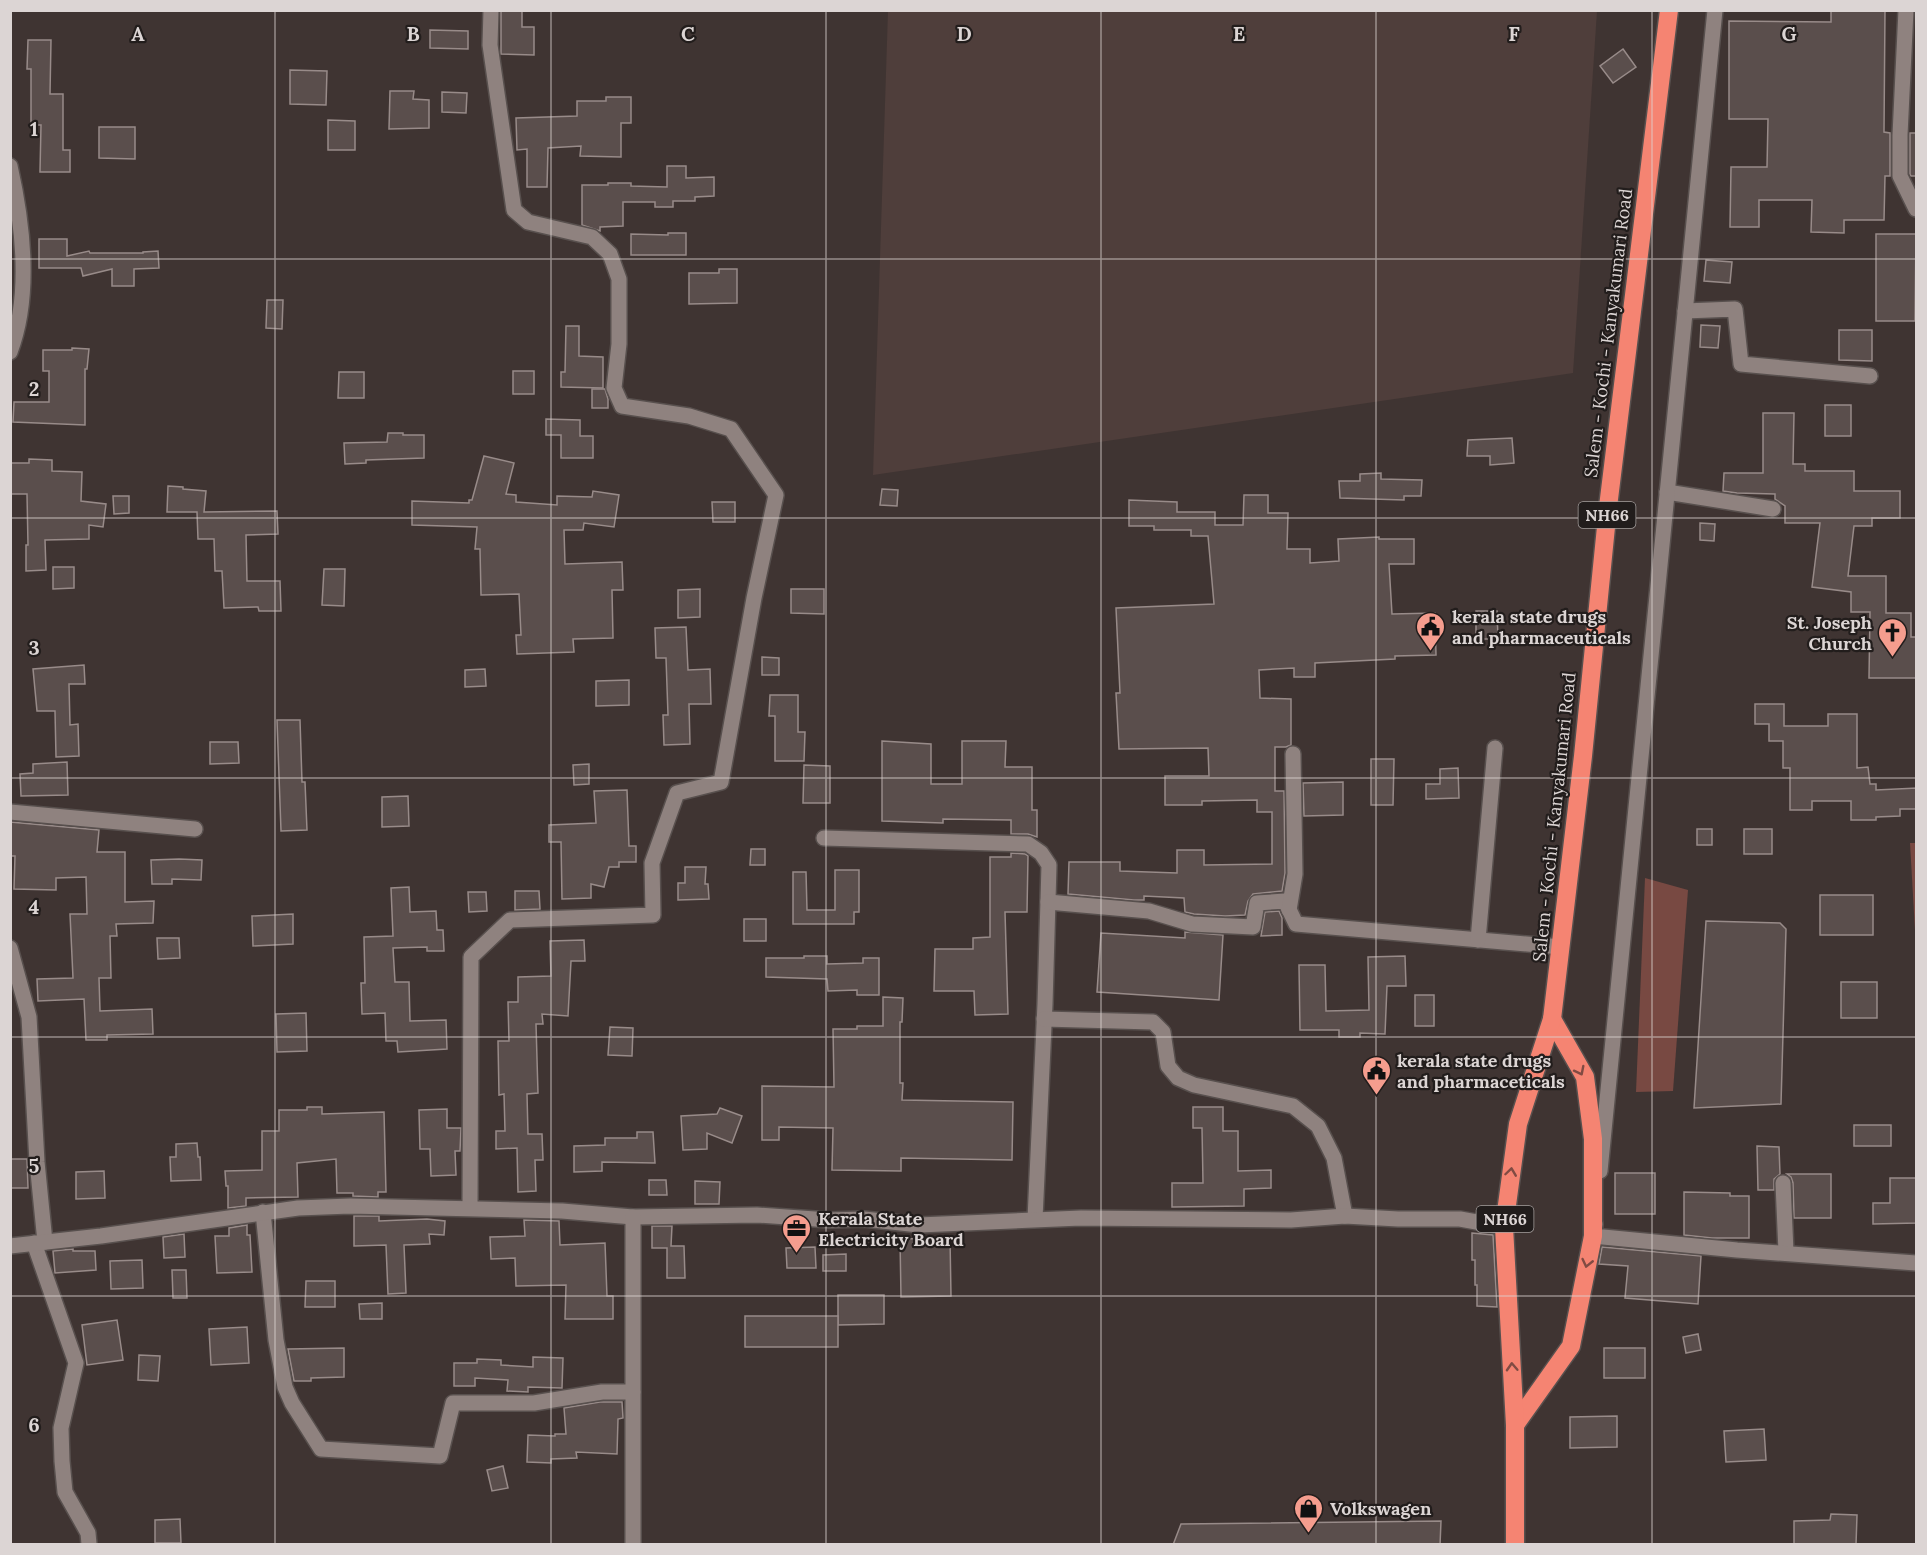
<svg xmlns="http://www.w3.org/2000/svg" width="1927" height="1555" font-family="Lora,serif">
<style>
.built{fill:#4f3e3b}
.green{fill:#784942}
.building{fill:#5a4e4c;stroke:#988b89;stroke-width:1.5}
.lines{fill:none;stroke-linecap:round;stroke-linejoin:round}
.minor-casing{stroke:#58504e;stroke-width:18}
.highway-casing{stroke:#58504e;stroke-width:21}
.minor{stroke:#8f827f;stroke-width:15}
.highway{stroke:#f58472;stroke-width:18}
.oneway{stroke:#814b43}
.grid{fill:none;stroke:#dcd5d4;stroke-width:1.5;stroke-opacity:0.55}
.labels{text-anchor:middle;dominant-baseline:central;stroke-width:4.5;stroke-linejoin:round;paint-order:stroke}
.shield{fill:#221d1c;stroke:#a49e9d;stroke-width:1.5}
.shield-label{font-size:16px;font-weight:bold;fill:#dcd5d4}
.street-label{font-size:18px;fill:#dcd5d4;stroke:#221d1c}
.poi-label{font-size:18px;font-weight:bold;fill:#dcd5d4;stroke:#221d1c;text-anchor:start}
.grid-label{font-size:20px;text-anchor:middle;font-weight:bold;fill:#dcd5d4;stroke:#221d1c;stroke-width:4.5;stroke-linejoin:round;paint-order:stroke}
</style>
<rect width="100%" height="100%" fill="#3f3432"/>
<path class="built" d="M888,11h709l-24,362 -700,102z"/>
<g class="green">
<path d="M1910,843h6v105z"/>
<path d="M1645,878l43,12 -15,201 -37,1z"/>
</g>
<g class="building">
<path d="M501,10h21v17h12v28l-33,-1z"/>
<path d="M1831,10h54l-1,122 6,1v43h-5l-1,44h-40v13l-33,-1 1,-32h-53v27h-29l1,-60h36l1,-48h-39v-98l102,1z"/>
<path d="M430,30l38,1v18l-38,-1z"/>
<path d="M28,40h23l-1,54h13v56h7v22h-30l1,-47h-10v-56h-4z"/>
<path d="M1623,49l13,18 -23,16 -13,-17z"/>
<path d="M290,70l37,1 -1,34 -36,-1z"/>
<path d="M390,91h24l-1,8 16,1v28l-40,1z"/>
<path d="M442,92l25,1 -1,20 -24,-1z"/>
<path d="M606,97h25v26h-10v34l-41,-1 1,-10 -33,2 -1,39h-20v-38l-10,1 -1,-32 61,-2v-15h29z"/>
<path d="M328,120l27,1v29h-27z"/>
<path d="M99,127h36v32l-36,-1z"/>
<path d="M1910,133h7v43h-6l-1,-2z"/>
<path d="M667,166h19v12l28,-1v19l-19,1v4h-22v6h-18v-5h-32v24l-23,1v4l-18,-6v-40h26v-2h23v3l36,1z"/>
<path d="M668,233h18v22h-55v-21l37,1z"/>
<path d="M1876,234h40l-1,87h-39z"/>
<path d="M39,239h28v17l22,-5 1,2h53v-1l15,-1 1,17 -25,1v17h-22v-17l-29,7 -2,-8h-42z"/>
<path d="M1706,260l26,2 -2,21 -26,-2z"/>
<path d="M719,269h18v34l-48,1v-31h30z"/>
<path d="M267,300h16l-1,29 -16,-1z"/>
<path d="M1701,325l19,1 -2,22 -18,-1z"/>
<path d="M566,326h13v30l24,1v31l-42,-1v-15h4z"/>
<path d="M1839,330h33v31l-33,-1z"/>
<path d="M72,348l17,1 -2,20h-2v56l-72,-3 1,-20h35v-31h-6v-21h29z"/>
<rect x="513" y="371" width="21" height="23"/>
<path d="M339,372h25v26h-26z"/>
<path d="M592,389h13l3,10v9h-16z"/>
<rect x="1825" y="405" width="26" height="31"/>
<path d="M1763,413h31l-1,51h12v7h49v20h46v27h-28v8h-18l-6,50h38v37h25v24h6v41h-48l1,-66h-19v-20l-39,-5 8,-64h-35v-17l-10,-7v-5l-38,-1 -14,-2 1,-18h39z"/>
<path d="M546,419l34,1v16h13v22h-32v-23h-15z"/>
<path d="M388,433h15v2h21v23l-58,2v3l-21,1 -1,-21 43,-1z"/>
<path d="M1512,438l2,25 -24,2v-9h-23l1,-16z"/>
<path d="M484,456l30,7 -8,31 10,1v7l41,3v-9l35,1 1,-6 26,4 -5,32 -30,-4 -1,7h-19l1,34 57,-2 1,28h-11l1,48 -40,1 1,13 -57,2 -1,-19h5l-2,-41 -38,1 -1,-46h-5l2,-22 -65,-2v-24l57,2v-3h3z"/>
<path d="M29,459l23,1v11l30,1 -1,29 25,3 -3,23 -14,-2v14l-44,1 1,30 -20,1v-26h2l-1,-51h-17v-31h19z"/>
<path d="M1381,473v6l41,1 -1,16h-17v4l-64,-2 -1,-17h21v-7z"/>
<path d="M168,486l15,1v2l23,2 -2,21 73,-1 1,23 -32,1 1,46h33l1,30h-22l-1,-4 -34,1 -2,-37h-7l-1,-32h-16l-1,-27h-30z"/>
<path d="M882,489l16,1 -1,16 -17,-1z"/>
<path d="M1244,495h24v18h20l-1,36h23v14l29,-2 -1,-22 41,-2v2h35v25h-25l3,50 43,-1 1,42 -41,1v3l-80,4v14h-21v-9l-35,2 1,28 31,1v46l-5,2h-11v44h9l1,82 -3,18 -29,3 -5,7 -3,14 -20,1 -31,-2 -9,-2 -1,-14 -40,-2v4h-10l-66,-6 1,-32h51v9l57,2v-23h27v15l68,-1v-52h-15v-12l-55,1v4h-37v-29h44l-1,-28 -89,1 -3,-56h4l-4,-85 98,-4 -6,-68h-17v-6h-37v-4h-25v-26l48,2v10h38v13h28z"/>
<path d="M113,496h16v17l-15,1z"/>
<path d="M712,502h23v20h-22z"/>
<path d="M1700,523l15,1 -1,17 -14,-1z"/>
<path d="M53,567h21v21l-21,1z"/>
<path d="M324,569h21l-1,37 -22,-1z"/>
<path d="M700,589v28l-22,1v-28z"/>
<path d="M791,589h33v25l-33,-1z"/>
<path d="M1476,611h21l1,28h-22z"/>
<path d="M686,627l2,43 22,-1 1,35h-22l1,40 -26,1 -1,-30h5l-2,-57h-10l-1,-30z"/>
<path d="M762,657l17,1v17h-17z"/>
<path d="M84,665l1,19h-16l1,41 8,-1 1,32 -23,1 -1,-46h-18l-4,-42z"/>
<path d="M485,669l1,17 -21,1v-17z"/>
<path d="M629,680v25l-33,1v-25z"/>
<path d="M770,695h28v37h7l-1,29h-29v-45h-6z"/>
<path d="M1755,704h29v22h44v-12h29v54l11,-1 2,17h6v6l41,-2v21h-17v7l-24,1v3h-25v-19h-39v9h-22v-42h-7v-27h-14v-17h-14z"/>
<path d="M277,720h23l2,62h3l2,48 -26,1z"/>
<path d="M882,741l49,3v40h31v-43h44l-1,26h27v43h5v27l-9,-3h-17v-14l-68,-1v4l-61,-2z"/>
<path d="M210,742h28l1,21 -29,1z"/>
<path d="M1371,759h23l-1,46h-22z"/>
<path d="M67,762l1,33 -47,1 -1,-22 13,-1v-9z"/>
<path d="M589,764v20l-15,1 -1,-20z"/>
<path d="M804,765l26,1v37h-27z"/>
<path d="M1458,768l1,30 -33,1v-15h14v-15z"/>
<path d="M1343,782v33l-39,1 -1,-33z"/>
<path d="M627,790l2,56h7v16h-17v5h-10l-5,20 -13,-3v14l-29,1 -1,-57h-12v-17l47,-2 -2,-32z"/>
<path d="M408,796l1,30 -27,1v-30z"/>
<path d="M10,822l89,8 -2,22h28v50l29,-1 -1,22 -37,1 1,12h-7l1,42h-12l1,33 52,-2 1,25 -46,1v5h-21l-2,-41 -46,2 -1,-22 36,-1 -3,-64h17l-1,-37 -30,1v12l-42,-1 1,-33h-5z"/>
<rect x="1697" y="829" width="15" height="16"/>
<rect x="1744" y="829" width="28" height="25"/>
<path d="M751,849h14v16h-15z"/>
<path d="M1011,853l14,1 3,2 -1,56h-22l3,102 -33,1 -1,-24h-40l1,-42h38v-11l17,-1v-80h21z"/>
<path d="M179,859l23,1 -1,20 -29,-1v5h-20l-1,-24z"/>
<path d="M685,867h21l-1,17h3l1,15 -31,1v-17h7z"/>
<path d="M835,870h24v42h-5v12h-61v-52h13l1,38h28z"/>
<path d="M409,887l1,25 26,-1 1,19h6l1,21h-17v-4l-34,1 2,34h14l1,39 36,-1 1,29 -49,3 -1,-11h-11l-1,-28 -23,1 -1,-31h4l-1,-46 29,-1 -2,-48z"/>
<path d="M515,891h24l1,18 -25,1z"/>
<path d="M468,892h18l1,19 -18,1z"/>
<rect x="1820" y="895" width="53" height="40"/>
<path d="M1279,911l3,7v17l-21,1 4,-24z"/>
<path d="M293,914v30l-40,2 -1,-30z"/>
<rect x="744" y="919" width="22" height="22"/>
<path d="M1706,921l74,2 6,6 -5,175 -87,4z"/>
<path d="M1185,932l38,3 -4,65 -122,-8 4,-59 84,5z"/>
<path d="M157,938h22l1,20 -22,1z"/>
<path d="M584,940l1,21h-14l-3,55 -26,-2 1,10h-7l2,69 -11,1 1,40h14l1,26h-8l1,31 -18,1 -1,-44 -21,1v-18h9l-1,-37 -5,1 -1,-54h11l-1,-39h10v-25l33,-1 -1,-35z"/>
<path d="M804,956h23v8l36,-1v-5h16v37h-22v-5l-29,1 -1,-12 -61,-2v-19h38z"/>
<path d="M1405,956l1,30h-19l-2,48 -25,-1v4h-21v-7h-39l-1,-65h26l1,46 43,-1 -1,-53z"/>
<rect x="1841" y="982" width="36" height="36"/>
<rect x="1415" y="995" width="19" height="31"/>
<path d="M883,997l20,1 -1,24h-2v61h3l-1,17 111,2 -1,58 -111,-2v13l-69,-1 1,-42 -54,-1v13h-17v-54l72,1 -1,-58h24v-3h26z"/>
<path d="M306,1013l1,38 -30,1 -1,-38z"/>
<path d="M610,1027l23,1 -1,28 -24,-1z"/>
<path d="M307,1107h15v7l62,-2 2,80h-8v5l-25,-1v-3h-16l-1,-34 -39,4 1,34 -52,1v8l-18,2v-22h-2l-1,-15 37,-1v-39h17v-21h28z"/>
<path d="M1193,1107h30v24h15v40l33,-1v18l-27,1v17l-72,1v-24h31l-1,-55h-9z"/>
<path d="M720,1108l22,8 -10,27 -25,-10v16l-24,1 -2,-34 36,-2z"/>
<path d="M447,1109v19h14l-1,23h-5l1,24 -25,1 -1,-27h-10l-1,-39z"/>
<rect x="1854" y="1125" width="37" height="21"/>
<path d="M637,1132h16l2,31 -53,-1v9l-28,1v-26l31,-1v-7h32z"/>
<path d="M197,1143l1,14h2l1,23 -30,1 -1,-24h6v-13z"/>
<path d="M1757,1146l22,1 1,27 -6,5v11h-16z"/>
<path d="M10,1159h17l1,29h-18z"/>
<path d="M104,1171l1,27 -29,1v-27z"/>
<rect x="1615" y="1173" width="40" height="41"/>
<path d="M1787,1174h44v44h-37l-1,-35 -2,-6z"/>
<path d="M1890,1178h27v45l-44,1v-21h17z"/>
<path d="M649,1180h17l1,15h-18z"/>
<path d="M695,1181l25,1 -1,22h-24z"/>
<path d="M1684,1192l46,1v3h19v42h-37l-28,-3z"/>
<path d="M354,1216h25v5l48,-2 18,2 -1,14 -15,-1 1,10 -26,1 2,48 -18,1 -2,-49 -32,1z"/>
<path d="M524,1220l35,1 1,24 45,-2 2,53h6v23h-48l1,-34 -50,1 -1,-28 -24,1 -1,-22 35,-1z"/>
<path d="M247,1225v10h3l2,37 -35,1 -2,-37h14v-8z"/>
<path d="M652,1226h20l-1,20h13l1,32h-18v-30h-15z"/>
<path d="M1472,1233l21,2 4,72 -20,-1v-21h-2v-25h-3z"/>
<path d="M184,1234l1,23 -21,1 -1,-21z"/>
<path d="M950,1238l1,58 -50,1 -1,-58z"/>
<path d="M815,1247l1,21h-29l-1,-20z"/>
<path d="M1602,1247l99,9 -3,48 -73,-6 3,-32 -29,-2z"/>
<path d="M73,1249v2h22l1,19 -41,3 -2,-22z"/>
<path d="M846,1254v17h-23v-16z"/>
<path d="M142,1260l1,28 -32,1 -1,-28z"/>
<path d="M172,1270h14l1,28h-14z"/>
<path d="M306,1281h29v26h-30z"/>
<path d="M838,1295h46v29l-46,1z"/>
<path d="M382,1303v16h-22l-1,-15z"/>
<rect x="745" y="1316" width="93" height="31"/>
<path d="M117,1320l6,40 -36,5 -5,-40z"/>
<path d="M247,1327l2,36 -38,2 -2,-36z"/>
<path d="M1698,1334l3,16 -15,3 -3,-16z"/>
<path d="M344,1348v29l-33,1v3h-17l-6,-32z"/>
<rect x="1604" y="1348" width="41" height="30"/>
<path d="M139,1355l21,1 -2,25 -20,-1z"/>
<path d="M533,1357l30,1 -1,30 -34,-1v5l-21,-1 1,-11 -33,-2v8h-21v-23h23v-4l24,1v5l32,2z"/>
<path d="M600,1402h22l1,16 -5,1 -1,35 -41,-2 1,6 -26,1v4l-24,-1 1,-27 27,1v-2h11l-2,-26z"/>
<path d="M1617,1416v31l-47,1v-31z"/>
<path d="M1764,1429l2,31 -40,2 -2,-31z"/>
<path d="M503,1466l5,22 -16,3 -5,-21z"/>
<path d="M1831,1514l26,1 -1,30h-62v-24l36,-1z"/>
<path d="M180,1519l1,24h-26v-23z"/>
<path d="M1441,1521l-1,24h-267l8,-21z"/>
</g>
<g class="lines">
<defs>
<g id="minor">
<path d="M1906,10l-6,125v41l16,33"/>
<path d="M10,166c13,58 21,131 0,186"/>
<path d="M1685,311l50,-2 6,55 129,12"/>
<path d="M1667,492l106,17"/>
<path d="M10,812l185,17"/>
<path d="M824,838l204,6 13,9 8,12 -4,139 -10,215"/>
<path d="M1048,902l101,9 43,13 61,3 4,-24 28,-2 11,23 265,23"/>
<path d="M1289,910l6,-36 -2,-120"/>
<path d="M1478,940l17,-192"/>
<path d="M10,948l19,69 8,145 8,80"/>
<path d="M1044,1019l109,3 10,10 5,34 10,12 16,7 99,21 25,20 16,32 11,58"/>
<path d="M1600,1171l115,-1161"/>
<path d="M1783,1183l3,69"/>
<path d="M470,1208l1,-251 39,-37 143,-5 -1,-52 25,-70 44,-11 33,-184 22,-103 -45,-66 -42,-13 -67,-10 -8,-18 5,-44v-65l-9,-25 -18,-17 -64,-15 -14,-12 -24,-165 1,-35"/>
<path d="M263,1212l13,128 9,47 7,16 29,46 119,7 13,-53h81l68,-11h31"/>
<path d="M1595,1224l-2,12 144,14 179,13"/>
<path d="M34,1243l42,120 -15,65 1,33 3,31 23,41 1,11"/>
<path d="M10,1246l91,-10 197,-28 52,-2 212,5 71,6 124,-2 72,5 35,-1 55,6 162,-7 210,2 54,-4 53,3h62l44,8"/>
<path d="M633,1544v-327"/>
</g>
<g id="highway">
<path d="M1515,1425l56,-79 22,-110v-97l-8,-62 -33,-58"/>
<path d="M1515,1544v-119l-11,-198 14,-103 34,-105 31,-263 25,-249 61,-497"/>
</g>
</defs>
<use href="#minor" class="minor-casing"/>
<use href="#highway" class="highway-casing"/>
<use href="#minor" class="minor"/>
<use href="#highway" class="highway"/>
</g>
<defs><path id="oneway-chevron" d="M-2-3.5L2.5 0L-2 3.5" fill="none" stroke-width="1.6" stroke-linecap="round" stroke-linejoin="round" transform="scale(1.5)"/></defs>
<g class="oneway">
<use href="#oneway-chevron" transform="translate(1580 1071) rotate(63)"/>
<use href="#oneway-chevron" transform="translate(1511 1172) rotate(-82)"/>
<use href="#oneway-chevron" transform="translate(1587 1263) rotate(103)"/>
<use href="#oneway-chevron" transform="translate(1512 1367) rotate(-93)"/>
</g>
<path class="grid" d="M275,10v1534M551,10v1534M826,10v1534M1101,10v1534M1376,10v1534M1652,10v1534M10,259h1906M10,518h1906M10,778h1906M10,1037h1906M10,1296h1906"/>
<defs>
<symbol id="civic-pin" viewBox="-11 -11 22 30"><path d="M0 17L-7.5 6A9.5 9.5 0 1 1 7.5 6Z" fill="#f59d8e" stroke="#221d1c"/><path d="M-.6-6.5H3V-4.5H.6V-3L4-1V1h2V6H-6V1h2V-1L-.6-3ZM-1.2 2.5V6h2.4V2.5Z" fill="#111"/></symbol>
<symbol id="church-pin" viewBox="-11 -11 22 30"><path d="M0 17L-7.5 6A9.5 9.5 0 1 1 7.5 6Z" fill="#f59d8e" stroke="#221d1c"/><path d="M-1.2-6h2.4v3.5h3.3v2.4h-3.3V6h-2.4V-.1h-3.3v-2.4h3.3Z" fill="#111"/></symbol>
<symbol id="office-pin" viewBox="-11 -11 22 30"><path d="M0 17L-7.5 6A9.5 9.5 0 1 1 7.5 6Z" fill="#f59d8e" stroke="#221d1c"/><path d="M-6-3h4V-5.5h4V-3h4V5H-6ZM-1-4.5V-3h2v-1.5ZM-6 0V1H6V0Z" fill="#111"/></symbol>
<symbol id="shop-pin" viewBox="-11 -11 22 30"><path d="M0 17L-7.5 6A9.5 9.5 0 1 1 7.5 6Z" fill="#f59d8e" stroke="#221d1c"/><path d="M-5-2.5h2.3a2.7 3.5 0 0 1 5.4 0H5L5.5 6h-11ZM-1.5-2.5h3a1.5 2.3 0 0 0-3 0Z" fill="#111"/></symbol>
</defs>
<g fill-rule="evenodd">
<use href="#civic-pin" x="1414" y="610" width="33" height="45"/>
<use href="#church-pin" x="1876" y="616" width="33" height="45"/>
<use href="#civic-pin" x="1360" y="1054" width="33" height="45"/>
<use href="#office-pin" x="780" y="1212" width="33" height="45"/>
<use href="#shop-pin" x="1292" y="1492" width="33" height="45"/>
</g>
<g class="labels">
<g class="shield">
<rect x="1578.5" y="502" width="57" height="26" rx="4.5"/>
<rect x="1476.5" y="1206" width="57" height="26" rx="4.5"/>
</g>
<g class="shield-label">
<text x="1607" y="515">NH66</text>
<text x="1505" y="1219">NH66</text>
</g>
<g class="street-label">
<text transform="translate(1608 333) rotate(-83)">Salem - Kochi - Kanyakumari Road</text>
<text transform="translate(1554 817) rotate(-84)">Salem - Kochi - Kanyakumari Road</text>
</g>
<g class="poi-label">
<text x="1452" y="616">kerala state drugs<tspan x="1452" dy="21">and pharmaceuticals</tspan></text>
<text x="1872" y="622" text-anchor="end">St. Joseph<tspan x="1872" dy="21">Church</tspan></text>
<text x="1397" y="1060">kerala state drugs<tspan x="1397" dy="21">and pharmaceticals</tspan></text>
<text x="818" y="1218">Kerala State<tspan x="818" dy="21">Electricity Board</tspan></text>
<text x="1330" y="1508">Volkswagen</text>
</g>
</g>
<g class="grid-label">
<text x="138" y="41">A</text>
<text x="413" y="41">B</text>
<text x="688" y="41">C</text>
<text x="964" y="41">D</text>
<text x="1239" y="41">E</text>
<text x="1514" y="41">F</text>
<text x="1789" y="41">G</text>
<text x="34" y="136">1</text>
<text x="34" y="396">2</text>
<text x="34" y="655">3</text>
<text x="34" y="914">4</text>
<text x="34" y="1173">5</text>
<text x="34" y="1432">6</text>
</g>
<rect width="1927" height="1555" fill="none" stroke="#dcd5d4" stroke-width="24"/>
</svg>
